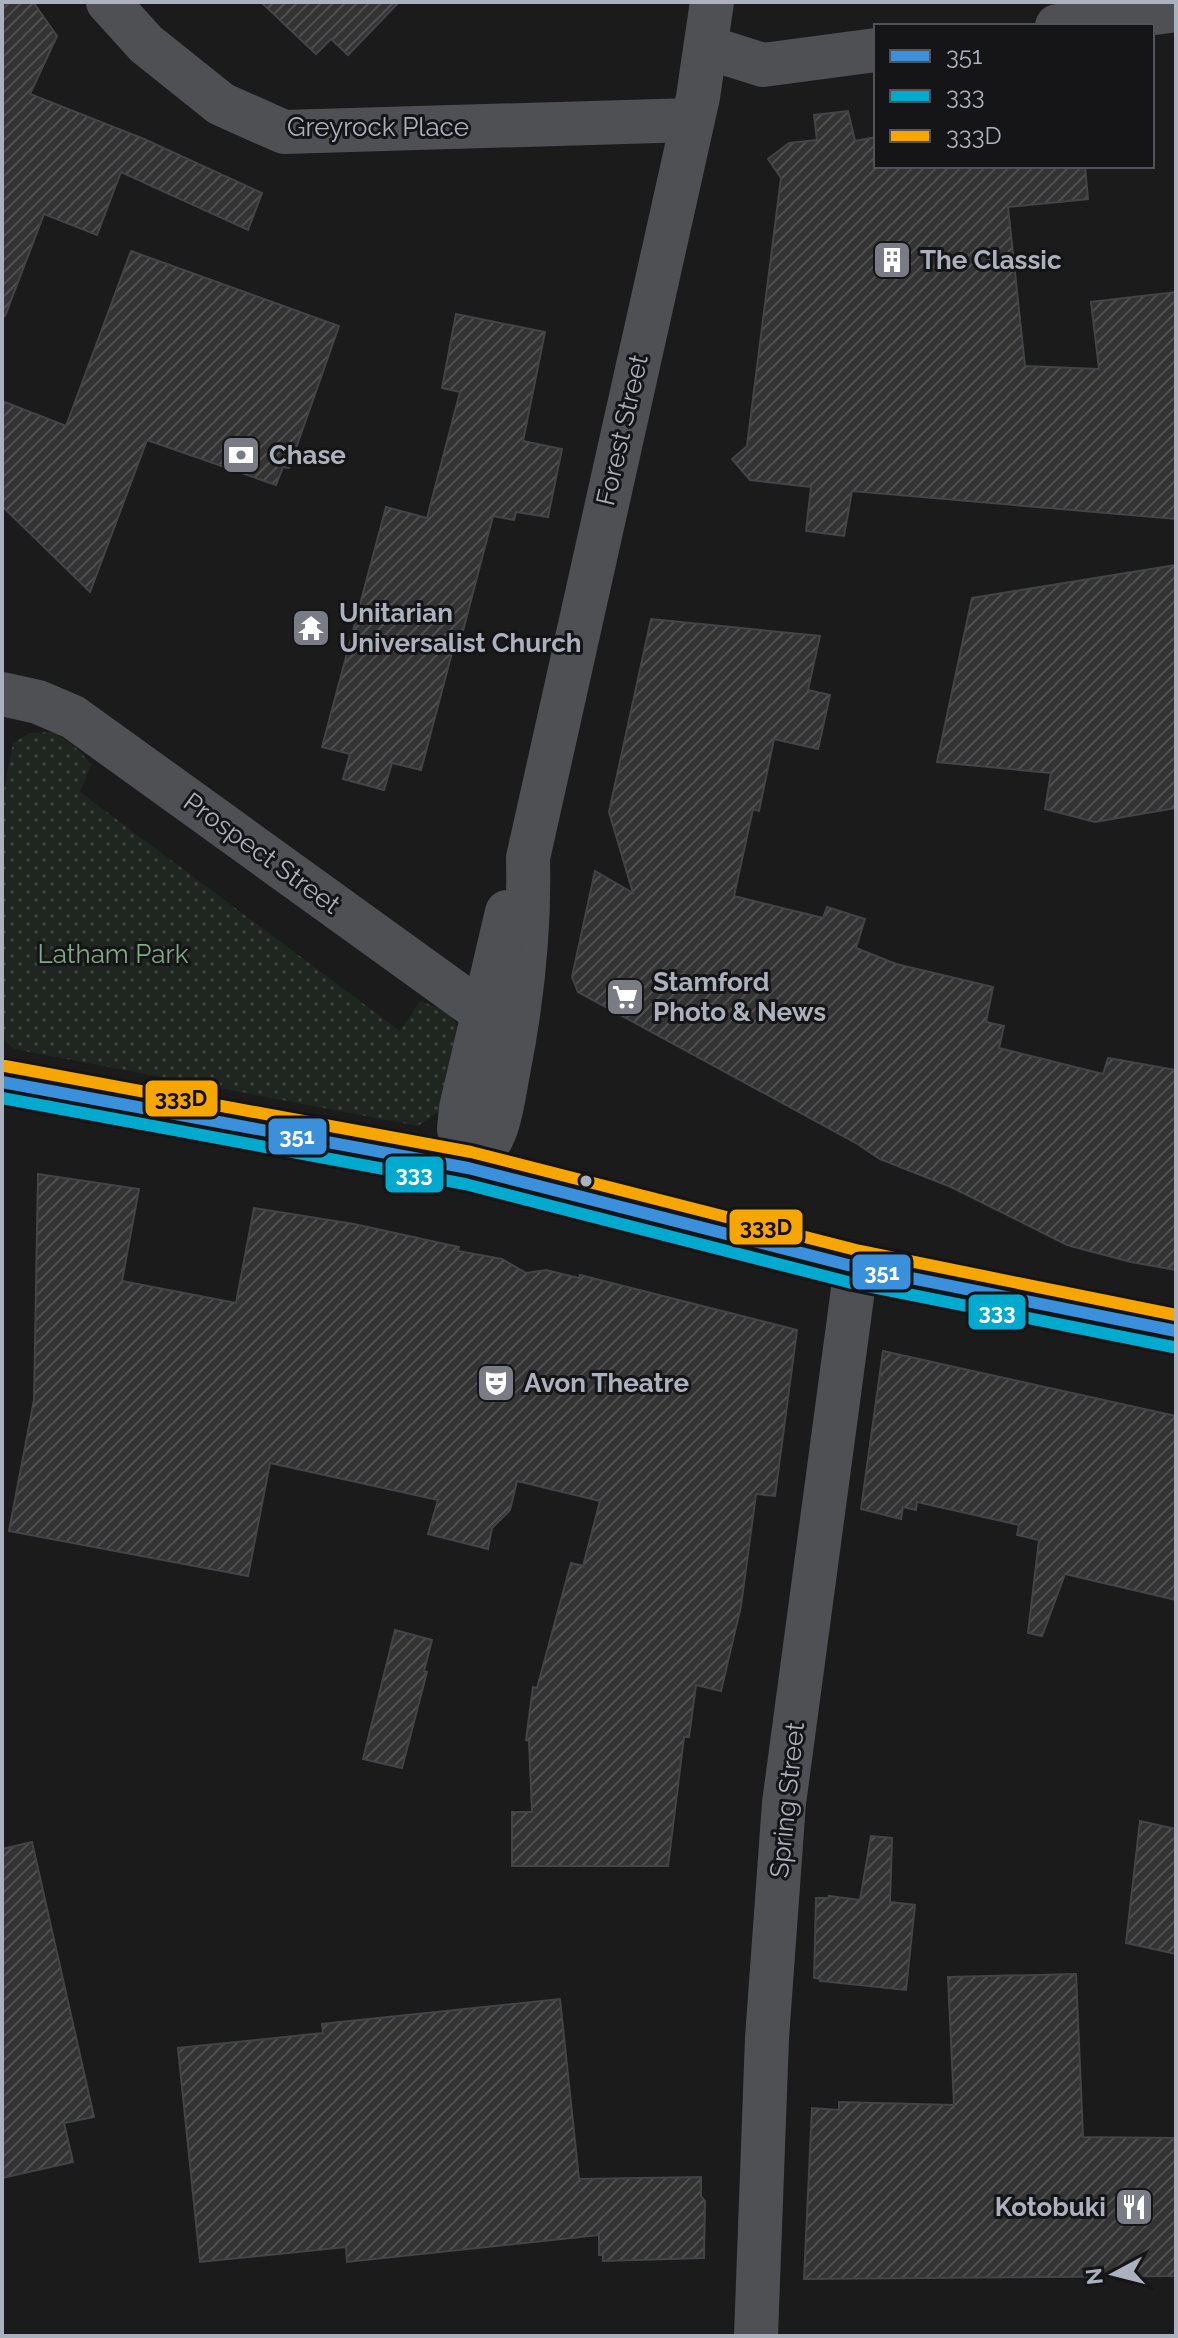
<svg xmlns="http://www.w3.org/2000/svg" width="1178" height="2338" font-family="Raleway,sans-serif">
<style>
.park{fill:url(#park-dots)}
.building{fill:url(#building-hatch);stroke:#434447;stroke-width:2}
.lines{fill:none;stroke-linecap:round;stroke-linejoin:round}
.minor{stroke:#4f5054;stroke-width:44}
.major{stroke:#4c4d50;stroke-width:44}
.bus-1-casing{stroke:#151517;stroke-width:18}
.bus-2-casing{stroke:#151517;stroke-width:18}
.bus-3-casing{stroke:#151517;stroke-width:18}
.bus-1{stroke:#3a90db;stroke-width:12}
.bus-2{stroke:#00a9ce;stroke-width:12}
.bus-3{stroke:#f7a600;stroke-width:12}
.bus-dot{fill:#abb1bd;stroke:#151517;stroke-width:3}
.labels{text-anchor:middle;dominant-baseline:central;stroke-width:6;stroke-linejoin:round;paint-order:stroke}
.street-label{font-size:26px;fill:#abb1bd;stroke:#151517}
.poi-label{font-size:26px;font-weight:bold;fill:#abb1bd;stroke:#151517;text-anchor:start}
.park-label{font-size:26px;fill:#81a982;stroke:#151517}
.line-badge{stroke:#151517;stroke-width:3}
.badge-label{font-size:22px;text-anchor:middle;font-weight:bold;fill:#fff}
.pale-badge-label{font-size:22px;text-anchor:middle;font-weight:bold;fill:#111}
</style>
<defs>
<pattern id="park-dots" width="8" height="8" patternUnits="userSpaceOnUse" patternTransform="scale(2)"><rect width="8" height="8" fill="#1e261f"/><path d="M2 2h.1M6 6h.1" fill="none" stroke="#3c433e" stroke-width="1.8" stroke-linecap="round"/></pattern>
<pattern id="building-hatch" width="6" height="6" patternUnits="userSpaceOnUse" patternTransform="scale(2)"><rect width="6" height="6" fill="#333"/><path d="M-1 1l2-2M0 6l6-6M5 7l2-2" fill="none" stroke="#4e4e4f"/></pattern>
</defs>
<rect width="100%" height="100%" fill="#1b1b1b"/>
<path class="park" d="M54,732l26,19 11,14 -11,27 320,239 20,-30 31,12 11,24 -17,70 -27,19 -404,-77 -12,-11v-237l11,-58 17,-10z"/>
<g class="building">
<path d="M2,2h31l24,34 -27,58 114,45 118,54 -14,37 -127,-58 -24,63 -53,-21 -39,102h-3z"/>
<path d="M261,2h138l-51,53 -17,-16 -15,15z"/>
<path d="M848,111l7,30 21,-4v29h209l3,33 -80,8 17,159 74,3 -8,-67 85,-10v227l-324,-28 -8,45 -38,-5 5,-44 -61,-7 -18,-21 15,-13 34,-268 -13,-19 21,-16 28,-3 -3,-25z"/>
<path d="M131,251l208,75 -50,142 -6,-1 -7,18 -129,-45 -57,152 -88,-86v-105l64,25z"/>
<path d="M456,314l89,18 -22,109 39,8 -14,68 -32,-5 -2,8 -21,-4 -35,134 -5,-1 -32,121 -29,-7 -8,27 -41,-11 7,-25 -28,-7 64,-240 41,11 33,-126 -18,-4z"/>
<path d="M1176,565v243l-81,14 -50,-13 6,-36 -114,-11 35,-164z"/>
<path d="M651,619l169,17 -12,54 22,5 -12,54 -44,-10 -15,72 -6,-2 -19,87 89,22 4,-11 38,12 -9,29 40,16 97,23 -7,35 18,4 -5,22 104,26 5,-16 68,12v200l-45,-8 -64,-17 -116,-58 -71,-28 -24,-16 -278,-151 -6,-15 23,-106 38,22 -24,-81z"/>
<path d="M38,1174l101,15 -17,92 114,22 18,-95 100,16 105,23 -1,4 44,8 24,14 20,-3 33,8 1,-3 217,55 -22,166 -19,-2 -15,112 -20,85 -25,-6 -7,52h-5l-16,129h-156v-54h20l-3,-71 -3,-1 7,-53 4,1 34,-125 12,3 17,-65 -83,-20 -7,29 -18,18 -4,21 -60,-15 10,-34 -168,-37 -22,113 -239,-45 25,-131z"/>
<path d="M883,1351l293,65v184l-111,-26 -23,62 -14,-3 11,-93 -22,-5 2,-10 -102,-23 -1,8 -13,-3 -2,12 -40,-10z"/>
<path d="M395,1630l37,10 -8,31 3,1 -25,96 -39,-9z"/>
<path d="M1140,1821l36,8v125l-50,-11z"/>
<path d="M871,1836l21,2 -2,64 25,3 -9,85 -86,-9 1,-2 -7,-1 2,-80h13v-2l31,4z"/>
<path d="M32,1842l62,275 -30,6 9,39 -71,16v-329z"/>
<path d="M1076,1974l7,163 93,1v138l-372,3 8,-171 27,2v-8l115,3 -6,-128z"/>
<path d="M560,1999l19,180 122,-2v19l4,5 -1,57 -101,3v-6h-4v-20l-252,27 -1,-15 -146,15 -22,-214 145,-15 -1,-9z"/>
</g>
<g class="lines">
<g class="minor">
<path d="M108,2l38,42 75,60 63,28 408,-12"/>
<path d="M1057,26l119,-16"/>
<path d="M706,47l57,18 113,-15"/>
<path d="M2,694l36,8 35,15 409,295 35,7"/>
<path d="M468,1168c10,-11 20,-21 26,-35 8,-18 10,-40 14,-60 14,-71 22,-143 20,-215l170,-761 14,-95"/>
<path d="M468,1168l-9,-39 2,-21 46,-196"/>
<path d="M756,2336l11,-298 17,-235 72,-536"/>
</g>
<path class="major" d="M2,1082l466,86 388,99 320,64"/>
<defs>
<path id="bus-1" d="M2,1082l466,86 388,99 320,64"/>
<path id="bus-2" d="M2,1098l463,86 387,99 321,64"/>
<path id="bus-3" d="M5,1066l466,86 389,99 316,64"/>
</defs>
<use href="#bus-1" class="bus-1-casing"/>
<use href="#bus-2" class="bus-2-casing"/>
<use href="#bus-3" class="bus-3-casing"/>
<use href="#bus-1" class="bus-1"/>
<use href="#bus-2" class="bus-2"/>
<use href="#bus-3" class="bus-3"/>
</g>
<defs>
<symbol id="building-square" viewBox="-11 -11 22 22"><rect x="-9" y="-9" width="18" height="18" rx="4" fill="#797c84" stroke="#151517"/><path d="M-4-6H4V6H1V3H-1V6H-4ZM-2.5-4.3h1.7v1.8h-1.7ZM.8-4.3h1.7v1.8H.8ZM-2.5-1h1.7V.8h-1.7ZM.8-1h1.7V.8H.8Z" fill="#fff"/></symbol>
<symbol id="bank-square" viewBox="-11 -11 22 22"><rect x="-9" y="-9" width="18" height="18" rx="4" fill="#797c84" stroke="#151517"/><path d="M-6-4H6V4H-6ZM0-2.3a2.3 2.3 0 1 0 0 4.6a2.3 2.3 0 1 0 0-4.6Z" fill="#fff"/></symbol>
<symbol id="temple-square" viewBox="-11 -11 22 22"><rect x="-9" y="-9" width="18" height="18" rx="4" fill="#797c84" stroke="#151517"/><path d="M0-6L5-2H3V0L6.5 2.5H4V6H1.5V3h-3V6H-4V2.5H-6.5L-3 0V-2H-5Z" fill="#fff"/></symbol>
<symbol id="supermarket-square" viewBox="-11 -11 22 22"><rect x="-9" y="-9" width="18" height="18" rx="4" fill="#797c84" stroke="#151517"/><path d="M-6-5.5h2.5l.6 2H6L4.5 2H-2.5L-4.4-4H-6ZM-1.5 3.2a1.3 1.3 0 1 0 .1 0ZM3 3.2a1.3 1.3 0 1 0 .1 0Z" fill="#fff"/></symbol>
<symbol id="theatre-square" viewBox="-11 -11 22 22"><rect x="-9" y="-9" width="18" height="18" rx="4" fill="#797c84" stroke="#151517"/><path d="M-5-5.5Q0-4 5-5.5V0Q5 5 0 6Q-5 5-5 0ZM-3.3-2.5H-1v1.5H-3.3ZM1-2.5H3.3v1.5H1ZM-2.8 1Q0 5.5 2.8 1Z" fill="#fff"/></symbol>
<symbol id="restaurant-square" viewBox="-11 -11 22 22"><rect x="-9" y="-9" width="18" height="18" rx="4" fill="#797c84" stroke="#151517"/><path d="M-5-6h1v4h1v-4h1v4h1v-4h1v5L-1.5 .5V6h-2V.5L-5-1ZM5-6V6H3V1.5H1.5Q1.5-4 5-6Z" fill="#fff"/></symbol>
</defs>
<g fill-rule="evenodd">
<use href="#building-square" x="870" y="238" width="44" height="44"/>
<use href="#bank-square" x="219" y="433" width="44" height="44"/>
<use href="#temple-square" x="289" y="606" width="44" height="44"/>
<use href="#supermarket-square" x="603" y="975" width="44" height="44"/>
<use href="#theatre-square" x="474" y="1361" width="44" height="44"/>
<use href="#restaurant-square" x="1112" y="2185" width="44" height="44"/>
</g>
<circle class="bus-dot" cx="586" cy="1181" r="7"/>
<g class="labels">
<g class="street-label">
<text x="378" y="127">Greyrock Place</text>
<text transform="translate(622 430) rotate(-77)">Forest Street</text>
<text transform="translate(262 853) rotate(36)">Prospect Street</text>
<text transform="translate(787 1800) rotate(-84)">Spring Street</text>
</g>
<g class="poi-label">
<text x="920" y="260">The Classic</text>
<text x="269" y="455">Chase</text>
<text x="339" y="613">Unitarian<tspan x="339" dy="30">Universalist Church</tspan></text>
<text x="653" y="982">Stamford<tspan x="653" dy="30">Photo &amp; News</tspan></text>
<text x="524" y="1383">Avon Theatre</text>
<text x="1106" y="2207" text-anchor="end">Kotobuki</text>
</g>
<g class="park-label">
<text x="113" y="954">Latham Park</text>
</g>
</g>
<g class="line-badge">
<rect x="144" y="1079" width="75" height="39" rx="8" fill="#f7a600"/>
<rect x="267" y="1117" width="61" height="39" rx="8" fill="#3a90db"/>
<rect x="384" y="1155" width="61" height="39" rx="8" fill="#00a9ce"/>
<rect x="728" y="1208" width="76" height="38" rx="8" fill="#f7a600"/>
<rect x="851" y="1253" width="61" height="38" rx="8" fill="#3a90db"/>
<rect x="967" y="1293" width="60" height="38" rx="8" fill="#00a9ce"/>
</g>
<g class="badge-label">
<text x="297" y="1144">351</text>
<text x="414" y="1182">333</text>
<text x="882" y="1280">351</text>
<text x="997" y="1320">333</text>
</g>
<g class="pale-badge-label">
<text x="181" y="1106">333D</text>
<text x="766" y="1235">333D</text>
</g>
<rect width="1178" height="2338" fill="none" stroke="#abb1bd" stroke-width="8"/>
<rect x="874" y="24" width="280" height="144" fill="#151517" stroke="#515359" stroke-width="2"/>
<rect x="890" y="50" width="40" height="12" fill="#3a90db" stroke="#515359" stroke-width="2"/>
<text x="946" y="64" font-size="24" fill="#abb1bd">351</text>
<rect x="890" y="90" width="40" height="12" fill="#00a9ce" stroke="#515359" stroke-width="2"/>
<text x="946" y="104" font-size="24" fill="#abb1bd">333</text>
<rect x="890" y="130" width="40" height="12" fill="#f7a600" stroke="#515359" stroke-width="2"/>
<text x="946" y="144" font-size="24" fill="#abb1bd">333D</text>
<g transform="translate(1114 2274) rotate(263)" stroke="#151517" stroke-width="6" paint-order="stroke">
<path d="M0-6L14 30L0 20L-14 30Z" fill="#abb1bd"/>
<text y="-12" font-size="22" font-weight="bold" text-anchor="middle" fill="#abb1bd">N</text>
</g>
</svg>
